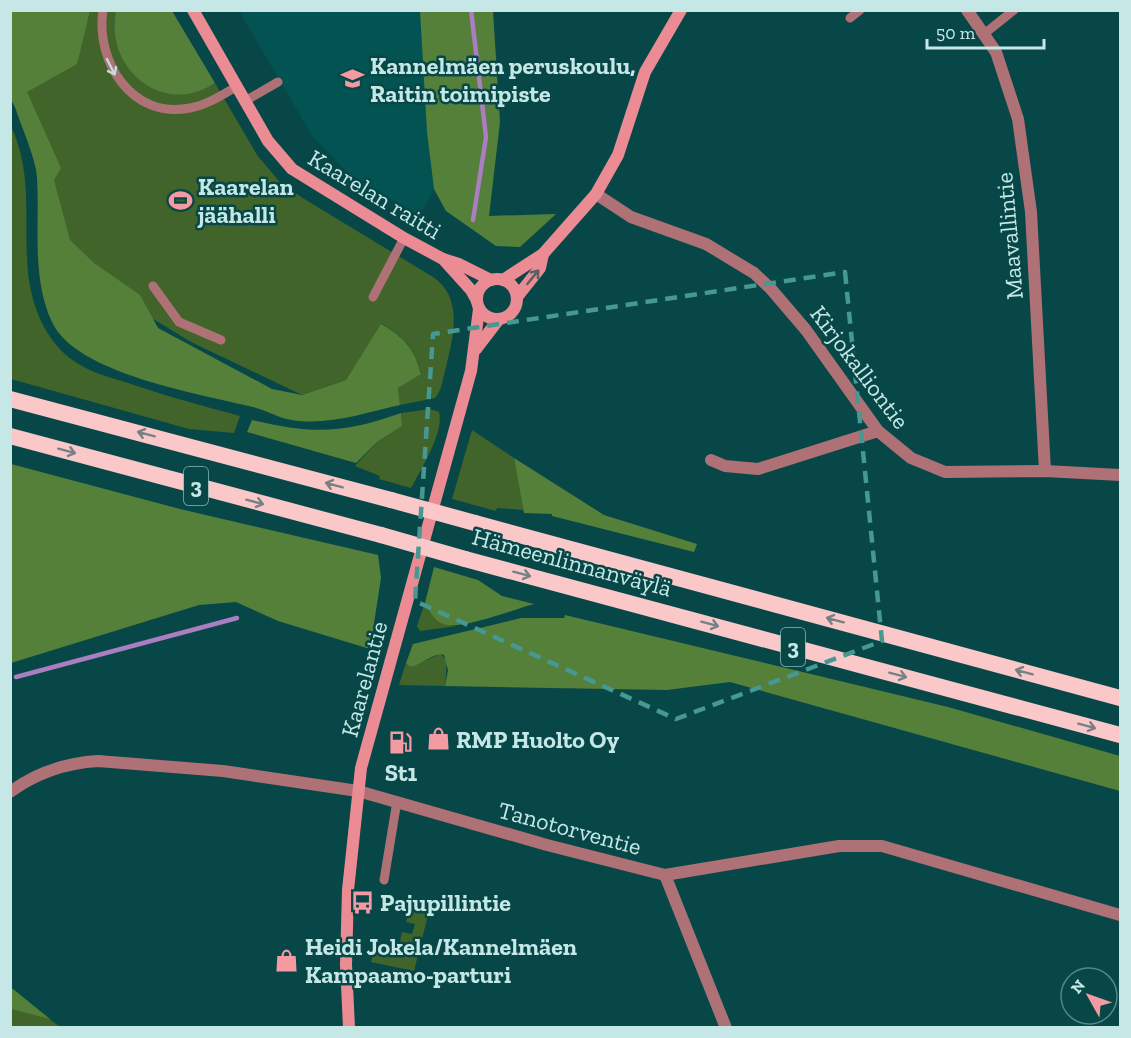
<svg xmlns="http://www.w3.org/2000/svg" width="1131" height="1038" font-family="'Zilla Slab',serif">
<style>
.built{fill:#045353}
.green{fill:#406429}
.forest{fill:#55803a}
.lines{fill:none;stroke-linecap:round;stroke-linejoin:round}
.stream{stroke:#ab7dc1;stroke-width:4.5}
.service{stroke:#ad7176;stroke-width:9}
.minor{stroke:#ad7176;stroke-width:12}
.secondary{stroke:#eb8c94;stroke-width:12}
.trunk{stroke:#fbc8ca;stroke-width:16}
.trunk-bridge{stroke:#fbc8ca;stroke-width:16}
.oneway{stroke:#c3dcdc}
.oneway2{stroke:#575f62}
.oneway3{stroke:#758182}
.marked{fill:none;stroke:#469892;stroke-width:4.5;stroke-dasharray:12 8;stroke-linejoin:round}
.labels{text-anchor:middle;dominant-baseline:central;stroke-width:5;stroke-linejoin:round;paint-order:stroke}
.shield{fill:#084747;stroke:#8cb8b7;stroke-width:1.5}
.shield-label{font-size:22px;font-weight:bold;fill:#c5e8e7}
.poi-label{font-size:24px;font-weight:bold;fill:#c5e8e7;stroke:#084747;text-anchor:start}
.street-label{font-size:24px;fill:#c5e8e7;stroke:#084747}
</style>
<rect width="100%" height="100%" fill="#084747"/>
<path class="built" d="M239,11h181l7,121 7,57 -15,27 -72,-44 -34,-35z"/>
<g class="green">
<path d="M90,11h26c-12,56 49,106 99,72l42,72 22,26 22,16 132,80c31,21 20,60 13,90 -3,10 -4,24 -11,31l-35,7 -2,-17 23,-15c-6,-24 -18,-37 -39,-49l-36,56 -44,15 -111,-53 -79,-48 -47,-38 -54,-166 65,-26z"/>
<path d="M11,126c20,43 14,85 16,131 1,42 16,88 55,109 16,9 35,13 52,19 35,12 70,21 106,31l-6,17 -45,-4 -178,-50z"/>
<path d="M430,409l9,3c6,19 -19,59 -28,76l-32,-9 1,-3 -25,-10 22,-24 25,-16 -1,-13z"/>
<path d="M472,430l42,28 10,52 -27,-2 -1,3 -44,-12z"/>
<path d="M425,603c8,15 15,21 32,23l-37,5 -3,-5z"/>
<path d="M440,654l7,6 -2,26 -46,-1 7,-22 4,4z"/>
<path d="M412,898l19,5 -17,68 -43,-9 5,-18 22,6 4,-18 10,2 3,-10 -9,-2z"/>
<path d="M10,988l46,36 5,3h-50z"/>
</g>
<g class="forest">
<path d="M10,11h80l-13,53 -50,28 34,76 -7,12 16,60 24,23 46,32 18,33 114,61 30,6 44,-15 35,-56c22,12 34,25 40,50l-23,14 2,17c-35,8 -73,21 -108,15 -14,-2 -26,-10 -39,-13 -53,-13 -177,-33 -201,-85 -21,-45 -12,-97 -15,-145 -2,-22 -15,-48 -22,-70l-4,-7z"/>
<path d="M116,11h56l43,72c-52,35 -111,-15 -99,-72z"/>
<path d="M420,11h73l7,111 -11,94 67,-2 -36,33 -24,-1 -50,-35 -12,-22 -7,-57z"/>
<path d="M401,413l1,13 -25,16 -21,21 -109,-31 5,-12c60,14 90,14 149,-7z"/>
<path d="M514,458l90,57 93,29 -3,8 -142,-36v-2l-28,-1z"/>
<path d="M11,464l169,45 198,46 3,23 -11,71 -92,-28 -42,-19 -37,3 -188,58z"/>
<path d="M434,567l44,13 24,16 32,8c-19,5 -75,27 -91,20 -9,-4 -14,-13 -18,-21z"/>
<path d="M565,615l383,92 172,49v35l-390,-109 -63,8 -222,-4 3,-16 -4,-15c-11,-3 -22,10 -34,12l-4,-4 7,-19 108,-26h43z"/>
<path d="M10,988l3,1 37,30 -39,-10z"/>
</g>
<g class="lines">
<g class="stream">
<path d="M471,10l15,127 -13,83"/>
<path d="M16,677l221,-59"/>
</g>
<g class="service">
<path d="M103,10c-8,51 29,110 87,98 17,-3 32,-13 46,-21"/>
<path d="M850,18l10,-8"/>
<path d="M984,34l30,-24"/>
<path d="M245,101l33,-19"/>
<path d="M153,286l26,36 42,18"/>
<path d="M373,297l31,-59"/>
<path d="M384,880l13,-79"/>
</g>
<g class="minor">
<path d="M967,10l29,42 22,67 13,93 14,259"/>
<path d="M596,194l35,23 75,27 48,29 17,16 35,41 72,101 33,27 34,14 100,-1 75,4"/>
<path d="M711,460l14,6 33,3 120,-38"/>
<path d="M10,792c26,-19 55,-29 88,-31l125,10 135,20 189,54 118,30 174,-29h43l238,69"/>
<path d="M665,875l61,153"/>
</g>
<g class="secondary">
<path d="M193,10l75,131 24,28 112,69 39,21 16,5 32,16"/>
<path d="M443,259l28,31 6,11"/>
<circle cx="497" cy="299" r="20"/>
<path d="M503,280l40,-26 53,-60 22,-39 27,-83 36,-62"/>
<path d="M517,297l23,-29 3,-14"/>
<path d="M476,349l23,-30"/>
<path d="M349,1028l-3,-64 2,-74 13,-122 110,-397 8,-62"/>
</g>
<g class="trunk">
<path d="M10,399l381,101"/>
<path d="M10,436l371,99"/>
<path d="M475,523l645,175"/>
<path d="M465,559l655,176"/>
</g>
<g class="trunk-bridge">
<path d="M391,500l84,23"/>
<path d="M381,535l84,24"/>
</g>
</g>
<defs><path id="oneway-shaft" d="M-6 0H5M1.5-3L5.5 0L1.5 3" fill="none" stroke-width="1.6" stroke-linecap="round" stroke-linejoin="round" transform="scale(1.5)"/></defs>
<use class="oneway" href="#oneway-shaft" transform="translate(111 67) rotate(63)"/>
<use class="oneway2" href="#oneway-shaft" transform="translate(533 277) rotate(-51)"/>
<g class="oneway3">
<use href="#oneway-shaft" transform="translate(146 434) rotate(-165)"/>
<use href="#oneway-shaft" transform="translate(67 451) rotate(15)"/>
<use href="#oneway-shaft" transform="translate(334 485) rotate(-165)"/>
<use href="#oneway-shaft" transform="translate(255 502) rotate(15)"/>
<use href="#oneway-shaft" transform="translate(522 574) rotate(15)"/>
<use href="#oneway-shaft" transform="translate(835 620) rotate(-165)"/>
<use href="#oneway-shaft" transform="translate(710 624) rotate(15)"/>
<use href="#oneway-shaft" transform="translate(1024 672) rotate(-165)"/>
<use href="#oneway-shaft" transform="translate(898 675) rotate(15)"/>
<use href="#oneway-shaft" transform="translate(1087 726) rotate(15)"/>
</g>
<path class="marked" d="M845,272l37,369 -206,78 -261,-118 18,-267z"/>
<defs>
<symbol id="school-bare" viewBox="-9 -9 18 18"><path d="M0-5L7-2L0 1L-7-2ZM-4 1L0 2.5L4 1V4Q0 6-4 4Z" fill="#f49aa2" stroke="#084747" stroke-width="2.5" paint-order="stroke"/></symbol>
<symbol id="stadium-bare" viewBox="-9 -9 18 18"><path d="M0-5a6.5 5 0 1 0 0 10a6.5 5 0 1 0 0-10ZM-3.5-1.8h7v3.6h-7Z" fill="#f49aa2" stroke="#084747" stroke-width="2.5" paint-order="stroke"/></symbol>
<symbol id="shop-bare" viewBox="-9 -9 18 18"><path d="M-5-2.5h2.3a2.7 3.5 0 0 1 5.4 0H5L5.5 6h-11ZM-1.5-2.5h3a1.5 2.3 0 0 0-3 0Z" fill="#f49aa2" stroke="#084747" stroke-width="2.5" paint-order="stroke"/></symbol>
<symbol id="fuel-bare" viewBox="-9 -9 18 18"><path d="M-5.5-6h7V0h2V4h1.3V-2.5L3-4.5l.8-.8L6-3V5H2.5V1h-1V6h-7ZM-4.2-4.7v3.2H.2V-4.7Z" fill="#f49aa2" stroke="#084747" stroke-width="2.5" paint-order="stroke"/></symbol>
<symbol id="bus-bare" viewBox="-9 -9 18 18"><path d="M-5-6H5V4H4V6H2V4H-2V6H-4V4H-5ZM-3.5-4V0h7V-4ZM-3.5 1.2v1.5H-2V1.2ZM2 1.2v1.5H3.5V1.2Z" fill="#f49aa2" stroke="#084747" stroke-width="2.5" paint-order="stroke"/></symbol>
</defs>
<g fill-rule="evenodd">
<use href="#school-bare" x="336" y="62" width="33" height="33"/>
<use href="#stadium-bare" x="164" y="184" width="33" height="33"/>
<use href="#shop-bare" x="422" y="722" width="33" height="33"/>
<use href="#fuel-bare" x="384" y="726" width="33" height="33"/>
<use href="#bus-bare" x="346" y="886" width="33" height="33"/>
<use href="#shop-bare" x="270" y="944" width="33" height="33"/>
</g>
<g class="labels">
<g class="shield">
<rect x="184" y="467" width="24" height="38" rx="4.5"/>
<rect x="781" y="628" width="24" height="38" rx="4.5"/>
</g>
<g class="shield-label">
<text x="196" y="486">3</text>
<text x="793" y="647">3</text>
</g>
<g class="poi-label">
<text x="370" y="65">Kannelmäen peruskoulu,<tspan x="370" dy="28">Raitin toimipiste</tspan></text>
<text x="198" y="186">Kaarelan<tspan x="198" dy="28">jäähalli</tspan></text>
<text x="456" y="739">RMP Huolto Oy</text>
<text x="401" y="772" text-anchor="middle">St1</text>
<text x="380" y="902">Pajupillintie</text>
<text x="305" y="946">Heidi Jokela/Kannelmäen<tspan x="305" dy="28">Kampaamo-parturi</tspan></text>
</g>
<g class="street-label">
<text transform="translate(375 194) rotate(31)">Kaarelan raitti</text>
<text transform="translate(1009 236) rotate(-95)">Maavallintie</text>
<text transform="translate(860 367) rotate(53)">Kirjokalliontie</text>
<text transform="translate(572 562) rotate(15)">Hämeenlinnanväylä</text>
<text transform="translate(364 679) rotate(-75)">Kaarelantie</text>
<text transform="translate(570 828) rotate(15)">Tanotorventie</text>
</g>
</g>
<rect width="1131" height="1038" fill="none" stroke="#c5e8e7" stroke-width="24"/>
<g transform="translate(1089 996) rotate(310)"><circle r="28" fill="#084747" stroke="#548787" stroke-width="1.5"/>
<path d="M0-4.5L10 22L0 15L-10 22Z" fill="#f49aa2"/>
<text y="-9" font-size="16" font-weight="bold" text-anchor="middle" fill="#c5e8e7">N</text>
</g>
<path d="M927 39v9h117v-9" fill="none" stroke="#c5e8e7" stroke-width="3"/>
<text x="936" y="39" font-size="18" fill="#c5e8e7" stroke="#084747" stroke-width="4.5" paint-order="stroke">50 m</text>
</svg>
